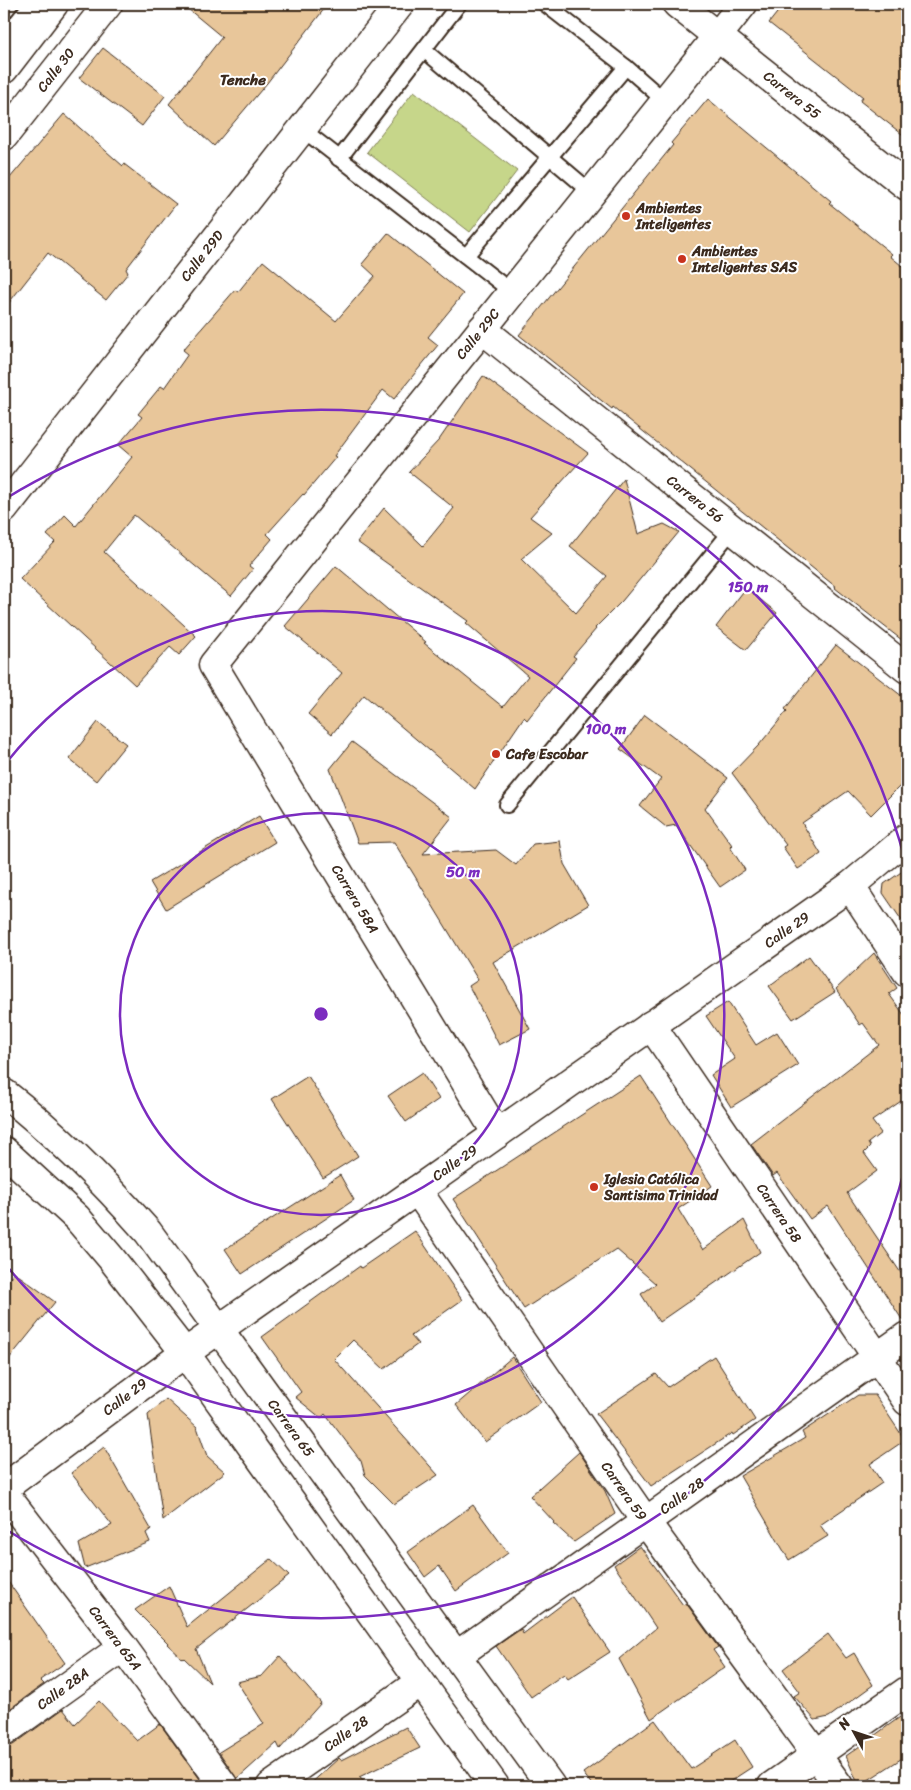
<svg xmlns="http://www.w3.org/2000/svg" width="911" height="1790" font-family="Sriracha,sans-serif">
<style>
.green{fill:#c6d68a;stroke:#808054}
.building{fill:#e8c69a;stroke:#3b2a1e}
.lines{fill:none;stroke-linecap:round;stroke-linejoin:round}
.lane-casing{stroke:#3b2a1e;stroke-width:18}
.street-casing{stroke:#3b2a1e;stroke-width:31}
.secondary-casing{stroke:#3b2a1e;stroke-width:31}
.lane{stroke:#fff;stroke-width:14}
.street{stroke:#fff;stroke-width:28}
.secondary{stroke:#fff;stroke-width:28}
.ring{fill:none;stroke:#7b2cbf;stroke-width:2.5}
.poi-dot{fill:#c8321e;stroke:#fff;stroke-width:2}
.labels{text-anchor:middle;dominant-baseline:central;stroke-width:4;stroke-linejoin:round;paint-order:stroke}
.street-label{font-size:14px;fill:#3b2a1e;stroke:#fff}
.poi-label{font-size:14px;font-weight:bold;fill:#3b2a1e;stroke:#fff;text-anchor:start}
.neighbourhood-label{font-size:15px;font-weight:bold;fill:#3b2a1e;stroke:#fff}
.centre{fill:#7b2cbf;stroke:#fff;stroke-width:2.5}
.ring-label{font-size:15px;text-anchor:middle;font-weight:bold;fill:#7b2cbf;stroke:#fff;stroke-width:4;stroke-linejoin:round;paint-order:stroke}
</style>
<rect width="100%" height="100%" fill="#fff"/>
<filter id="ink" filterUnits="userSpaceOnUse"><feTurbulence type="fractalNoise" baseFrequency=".02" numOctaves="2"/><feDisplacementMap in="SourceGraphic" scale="10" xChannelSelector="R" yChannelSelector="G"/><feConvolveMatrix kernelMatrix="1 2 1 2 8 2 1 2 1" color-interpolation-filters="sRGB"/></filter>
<g filter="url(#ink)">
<path class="green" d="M414,91l103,80 -47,61 -103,-80z"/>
<g class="building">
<path d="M182,4h146l-61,79 -53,63 -45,-42 53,-67z"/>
<path d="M784,4h123v134l-47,-37 3,-4 -94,-74z"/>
<path d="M103,48l62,48 -23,30 -63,-48z"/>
<path d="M708,99l123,102 -2,2 63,51 -2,2 17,14v374l-72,-56 1,-1 -223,-180 -1,2 -93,-74 154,-190 -2,-2z"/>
<path d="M64,114l59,52 1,-2 52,40 -50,65 2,4 -22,27 -58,-47 -44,56v-124z"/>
<path d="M388,233l75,61 -35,43 10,8 -44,54 -11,-9 -49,66 2,1 -32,38 -1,-1 -36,40 5,5 -23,27 4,3 -22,27 -97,-81 -30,37 92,84 -17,19 -9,-8 -35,38 -115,-106 35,-37 -8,-7 18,-20 11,11 56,-69 -14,-12 24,-28 -4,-3 23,-28 3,2 24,-34 -5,-4 52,-60 3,2 25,-31 73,60 39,-45 -13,-12z"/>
<path d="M483,376l105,77 -58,64 22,16 -31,26 55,54 31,-37 -37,-30 54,-67 14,55 26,-10 15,8 -57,69 -27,27 1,1 -23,27 3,2 -49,62 -3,-3 -49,72 -111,-94 -32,39 -24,-20 34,-41 -57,-47 51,-60 90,76 -2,1 79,64 25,-31 -62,-53 2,-2 -111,-79 27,-34 39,38 31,-38 -45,-36 30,-32z"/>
<path d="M746,588l31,25 -31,37 -30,-23z"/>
<path d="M836,645l71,55v79l-36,36 -23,-24 -46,32 19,31 -23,15 -15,-22 3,-2 -54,-72 27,-28 28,-34 -2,-2z"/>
<path d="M645,715l83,63 -23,30 27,37 -2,2 15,23 -25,17 -44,-62 -10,2 -26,-21 21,-27 -41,-30z"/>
<path d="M98,722l28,22 -30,37 -27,-22z"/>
<path d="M352,742l100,75 -29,37 73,-4 20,15 17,-21 27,-3 4,23 24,41 -95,57 37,67 -31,16 -30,-59 9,-6 -84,-138 -36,1 -28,-74z"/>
<path d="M259,816l16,26 -109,67 -16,-27z"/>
<path d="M907,868v60l-24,-35 1,-9z"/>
<path d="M874,953l23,35 -8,6 18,25v78l-35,24 9,12 -13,10 2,4 -6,6 13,18 -30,22 60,89v39h-4l-75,-115 -18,13 -33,-46 -4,3 -22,-32 128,-99 -16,-22 -3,2 -24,-36z"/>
<path d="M809,956l26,36 -42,27 -24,-33z"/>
<path d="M728,1002l28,43 21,-13 21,33 -67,42 -20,-32 24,-16 -29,-43z"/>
<path d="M422,1073l17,26 -33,23 -18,-26z"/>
<path d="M308,1076l50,80 -35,22 -51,-79z"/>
<path d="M641,1076l71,110 -34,23 25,41 41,-30 16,32 -101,70 -18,-28 15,-10 -40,-35 -92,60 -71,-110z"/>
<path d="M340,1175l14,25 -112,74 -17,-25z"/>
<path d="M415,1231l47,69 -51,36 7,8 -34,25 -31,-29 -19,19 104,116 -44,29 -29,-29 -4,-14 -36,-47 -4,4 -26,-21 6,-5 -39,-55 98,-71 1,2z"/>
<path d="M14,1272l41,30 -51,63v-78z"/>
<path d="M714,1356l41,64 -22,15 -1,-2 -81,53 -55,-72 60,-40 12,13z"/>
<path d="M512,1357l29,45 -56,40 -29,-37z"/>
<path d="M858,1395h17l30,45 -35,24 12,19 -62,42 8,11 -39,24 -49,-84 65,-38 -3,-6z"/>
<path d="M166,1399l31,28 10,29 18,16 -62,48 -15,-105z"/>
<path d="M104,1447l47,82 -5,4 4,9 -65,26 -6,-24 33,-19 -41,-52z"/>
<path d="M579,1452l26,39 10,23 -41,28 -21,-19 1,-1 -24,-26z"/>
<path d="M473,1505l35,48 -52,38 -17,-25 -14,11 -17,-25z"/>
<path d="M640,1546l43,59 3,-2 32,44 -5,3 12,17 -74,52 -32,-60 37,-31 -42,-63z"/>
<path d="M271,1559l18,17 -93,73 14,34 -26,-25 -1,1 -16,-15 1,-1 -33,-33 34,-24 18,41z"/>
<path d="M4,1576l61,87 -25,17 4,4 -40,29z"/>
<path d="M572,1597l38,55 -42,27 -4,-5 -33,23 -35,-51 25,-17 2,5z"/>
<path d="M828,1634l18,24 8,-5 19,32 -44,32 -14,3 -21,-24 6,-4 -17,-23z"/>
<path d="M280,1656l41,47 -41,46 -3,-6 -40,36 -18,-27 45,-28 -27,-42 25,-6z"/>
<path d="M99,1701l38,40 23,-17 45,62h-201v-39l9,-2 50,-36 12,15z"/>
<path d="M907,1712v43l-48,31 -13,-30z"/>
<path d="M655,1720l36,49 44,-29 17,27 -29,19h-130l-10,-13z"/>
<path d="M406,1727l14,21 -61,29 10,9h-61l31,-28 2,2z"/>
</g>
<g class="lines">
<defs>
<g id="lane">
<path d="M4,38l27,-34"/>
<path d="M424,50l167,142"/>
<path d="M626,67l39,34"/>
<path d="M302,129l210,163"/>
<path d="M339,159l120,-155"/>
<path d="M466,256l160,-189 -81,-63"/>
<path d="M507,805l226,-276"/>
</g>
<g id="street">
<path d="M677,4l230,182"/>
<path d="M4,136l104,-132"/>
<path d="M482,329l425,340"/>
<path d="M4,509l396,-505"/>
<path d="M850,886l57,86"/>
<path d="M651,1025l256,376"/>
<path d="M497,1134l-284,-469 530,-661"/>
<path d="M417,1190l229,332 193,264"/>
<path d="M4,1488l181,-135 665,-467 57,-48"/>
<path d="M4,1493l119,154 101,139"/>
<path d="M456,1656l451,-320"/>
<path d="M4,1732l119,-85"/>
<path d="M271,1786l149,-104"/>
<path d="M772,1786l135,-95"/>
</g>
<g id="secondary">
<path d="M4,69l50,-65"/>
<path d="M4,1093c54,42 99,88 144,139l403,554"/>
<path d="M4,1151l73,67 34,40 74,95 310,433"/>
</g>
</defs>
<use href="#lane" class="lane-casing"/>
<use href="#street" class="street-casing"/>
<use href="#secondary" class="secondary-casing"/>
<use href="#lane" class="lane"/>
<use href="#street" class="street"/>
<use href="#secondary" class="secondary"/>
</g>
</g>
<g class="ring">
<circle cx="321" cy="1014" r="201"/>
<path d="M6 763A403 403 0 1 1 6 1265"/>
<path d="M907 1160A604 604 0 0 1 5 1529M5 499A604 604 0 0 1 907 868"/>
</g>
<g class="poi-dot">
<circle cx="626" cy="216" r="5"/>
<circle cx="682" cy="259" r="5"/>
<circle cx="496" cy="754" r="5"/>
<circle cx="594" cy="1187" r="5"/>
</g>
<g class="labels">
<g class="street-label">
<text transform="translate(56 70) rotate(-52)">Calle 30</text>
<text transform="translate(792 95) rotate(38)">Carrera 55</text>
<text transform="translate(202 256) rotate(-52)">Calle 29D</text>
<text transform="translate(478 334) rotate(-51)">Calle 29C</text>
<text transform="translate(695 499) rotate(38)">Carrera 56</text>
<text transform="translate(355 899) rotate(59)">Carrera 58A</text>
<text transform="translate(787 930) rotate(-35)">Calle 29</text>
<text transform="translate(455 1163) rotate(-35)">Calle 29</text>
<text transform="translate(779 1213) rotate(56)">Carrera 58</text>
<text transform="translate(125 1397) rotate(-37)">Calle 29</text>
<text transform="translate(291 1428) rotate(54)">Carrera 65</text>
<text transform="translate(624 1491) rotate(55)">Carrera 59</text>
<text transform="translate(682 1496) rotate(-36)">Calle 28</text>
<text transform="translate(115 1638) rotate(53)">Carrera 65A</text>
<text transform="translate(63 1689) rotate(-36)">Calle 28A</text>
<text transform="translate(346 1734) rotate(-35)">Calle 28</text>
</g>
<g class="poi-label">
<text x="636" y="208">Ambientes<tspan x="636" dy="16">Inteligentes</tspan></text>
<text x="692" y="251">Ambientes<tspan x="692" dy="16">Inteligentes SAS</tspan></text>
<text x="506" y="754">Cafe Escobar</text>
<text x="604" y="1179">Iglesia Católica<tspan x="604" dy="16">Santisima Trinidad</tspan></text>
</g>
<g class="neighbourhood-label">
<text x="243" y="80">Tenche</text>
</g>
</g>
<circle cx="321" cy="1014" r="8" class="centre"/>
<g class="ring-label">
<text x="748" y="592">150 m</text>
<text x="606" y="734">100 m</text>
<text x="463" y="877">50 m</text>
</g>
<rect width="911" height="1790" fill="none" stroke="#fff" stroke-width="20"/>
<rect x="10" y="10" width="891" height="1770" fill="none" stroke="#3b2a1e" stroke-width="2" filter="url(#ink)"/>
<g transform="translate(854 1732) rotate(310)" stroke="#ffffff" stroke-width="4" paint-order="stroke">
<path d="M0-4L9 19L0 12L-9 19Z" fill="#3b2a1e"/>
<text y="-8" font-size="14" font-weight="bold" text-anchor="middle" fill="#3b2a1e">N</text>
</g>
</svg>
